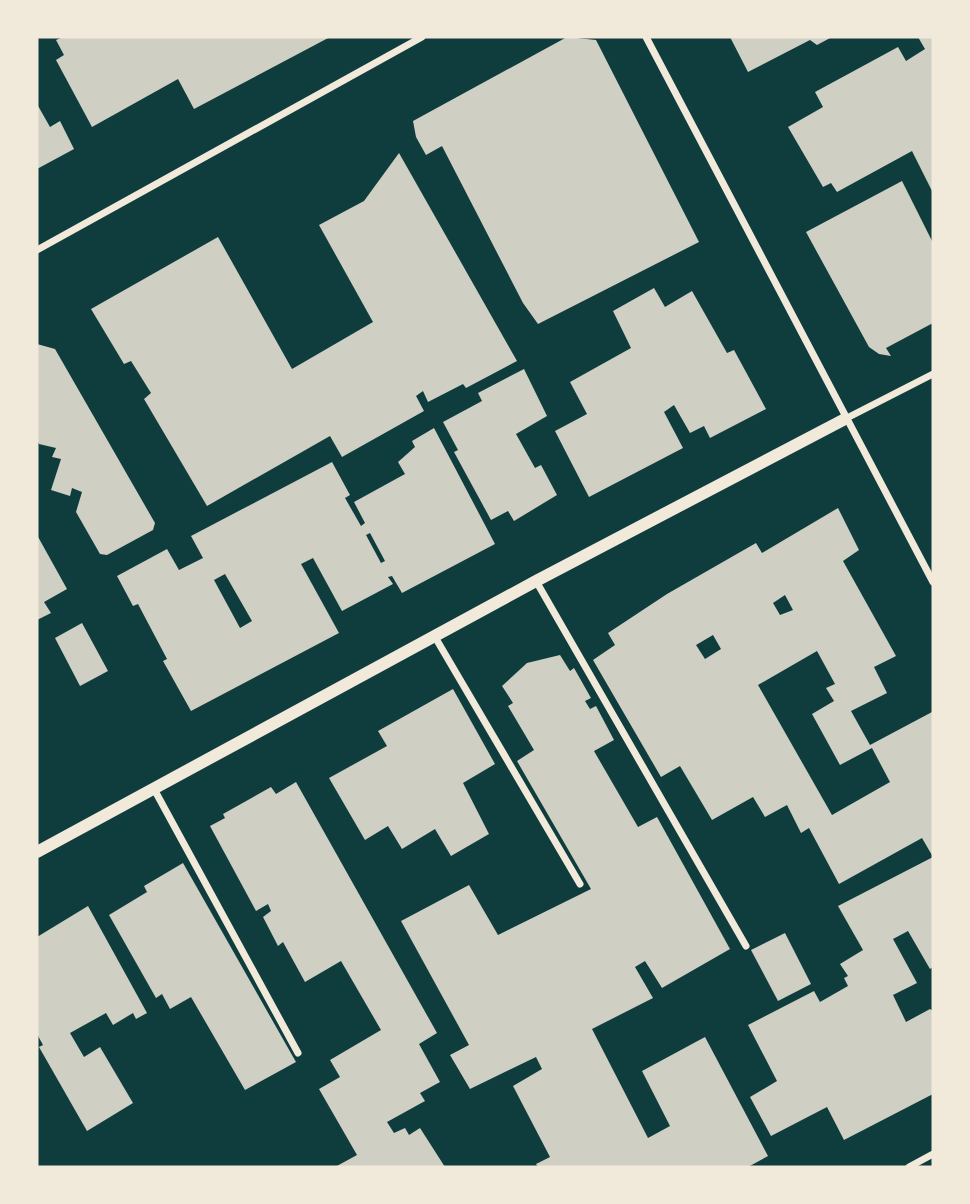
<svg xmlns="http://www.w3.org/2000/svg" width="970" height="1204" font-family="'Alegreya Sans',sans-serif">
<style>
.building{fill:#cfcfc3;fill-rule:evenodd}
.lines{fill:none;stroke-linecap:round;stroke-linejoin:round}
.minor{stroke:#f1e9da;stroke-width:7}
.tertiary{stroke:#f1e9da;stroke-width:12}
</style>
<rect width="100%" height="100%" fill="#0f3d3e"/>
<g class="building">
<path d="M63,37h267l-136,72 -16,-30 -86,48 -36,-67 8,-5 -8,-15z"/>
<path d="M567,37l29,3 103,202 -161,82 -15,-21 -81,-157 -16,9 -10,-18 -3,-16z"/>
<path d="M730,37h102l-15,8 -7,-5 -62,32z"/>
<path d="M918,37h15v156l-21,-42 -75,41 -6,-9 -8,4 -35,-60 35,-20 -8,-15 83,-45 8,14 19,-12z"/>
<path d="M37,104l13,23 10,-6 14,28 -37,20z"/>
<path d="M399,153l118,208 -51,27 -3,-4 -35,18 -5,-11 -7,5 8,15 -82,46 -12,-21 -123,70 -63,-107 7,-6 -20,-32 -7,3 -33,-55 127,-72 74,132 81,-47 -54,-97 45,-24z"/>
<path d="M902,181l31,62v80l-47,25 5,8 -12,-2 -10,-7 -63,-115z"/>
<path d="M654,288l11,19 27,-16 35,62 7,-3 32,59 -56,29 -6,-12 -14,7 -16,-28 -10,7 19,36 -94,49 -34,-66 32,-17 -17,-32 61,-34 -18,-37z"/>
<path d="M37,344l18,5 100,174 -2,7 -46,25 -7,-1 -24,-42 6,-20 -10,-4 -2,8 -19,-6 10,-31 -9,-2 4,-9 -17,-4 -2,-4z"/>
<path d="M524,369l23,47 -31,18 19,34 6,-3 16,30 -43,26 -6,-10 -17,9 -37,-68 4,-2 -15,-28 39,-21 -4,-8z"/>
<path d="M434,428l61,116 -93,49 -10,-17 -4,1 5,7 -51,27 -29,-53 -12,6 38,69 -148,78 -28,-50 4,-2 -29,-55 -5,2 -16,-30 50,-27 12,21 24,-12 -12,-22 141,-74 18,33 -5,3 16,28 4,-3 -11,-21 51,-28 -7,-12 17,-15 -3,-6zM370,533l15,28 -4,2 -15,-28zM225,574l27,47 -12,7 -26,-48z"/>
<path d="M838,508l21,42 -16,11 53,95 -22,11 13,26 -36,18 19,34 62,-33 1,3v252l-3,2 -22,-38 -15,8 24,44 -24,12 13,27 24,-13 3,2v83l-89,46 -17,-33 -56,29 -21,-39 27,-16 -29,-56 66,-34 6,11 28,-16 -4,-8 4,-2 -8,-12 23,-14 -25,-44 95,-49 -11,-19 -83,46 -30,-56 -8,5 -14,-28 -22,12 -12,-20 -41,23 -32,-54 -19,11 -68,-117 22,-15 -7,-12 59,-39 89,-51 6,10zM785,595l8,15 -13,5 -7,-12zM713,635l8,14 -16,10 -9,-14zM817,651l18,33 -9,4 8,13 -22,13 28,51 32,-17 18,34 -58,33 -74,-130z"/>
<path d="M37,535l30,54 -23,13 7,11 -14,7z"/>
<path d="M82,623l26,48 -28,15 -25,-48z"/>
<path d="M560,655l10,16 4,-3 17,30 -6,3 5,8 6,-3 18,34 -20,11 44,76 19,-10 73,132 -68,39 -17,-27 -10,6 18,31 -61,31 56,109 22,-12 -28,-55 63,-34 63,119 -20,11h-210l-2,-3 14,-7 -37,-71 29,-17 -6,-12 -66,32 -20,-34 19,-10 -68,-124 68,-36 29,50 93,-46 -74,-128 17,-11 -26,-44 5,-3 -11,-17 25,-23z"/>
<path d="M453,689l42,75 -32,19 26,51 -38,22 -16,-27 -33,20 -14,-23 -23,14 -36,-62 58,-32 -9,-15z"/>
<path d="M296,782l141,251 -18,11 21,38 -20,11 5,8 -38,21 7,11 11,-5 4,7 11,-7 25,39h-110l22,-12 -38,-66 21,-12 -10,-17 51,-30 -40,-69 -36,21 -22,-40 -5,4 -15,-29 8,-6 -3,-7 -12,7 -46,-85 15,-8 -2,-4 48,-27 5,7z"/>
<path d="M183,863l113,199 -51,28 -54,-93 -21,12 -8,-15 -6,4 -47,-83 38,-23 -3,-6z"/>
<path d="M88,906l59,107 -11,6 -3,-6 -20,12 -7,-12 -36,20 14,24 16,-10 33,56 -46,28 -48,-84 4,-2 -6,-11v-97z"/>
<path d="M785,933l26,51 -33,17 -27,-51z"/>
</g>
<g class="lines">
<g class="minor">
<path d="M646,37l287,545"/>
<path d="M37,250l385,-213"/>
<path d="M845,419l88,-45"/>
<path d="M536,581l210,365"/>
<path d="M435,637l145,247"/>
<path d="M154,789l144,264"/>
<path d="M909,1167l24,-13"/>
</g>
<path class="tertiary" d="M37,852l499,-271 309,-162"/>
</g>
<rect width="970" height="1204" fill="none" stroke="#f1e9da" stroke-width="77"/>
</svg>
